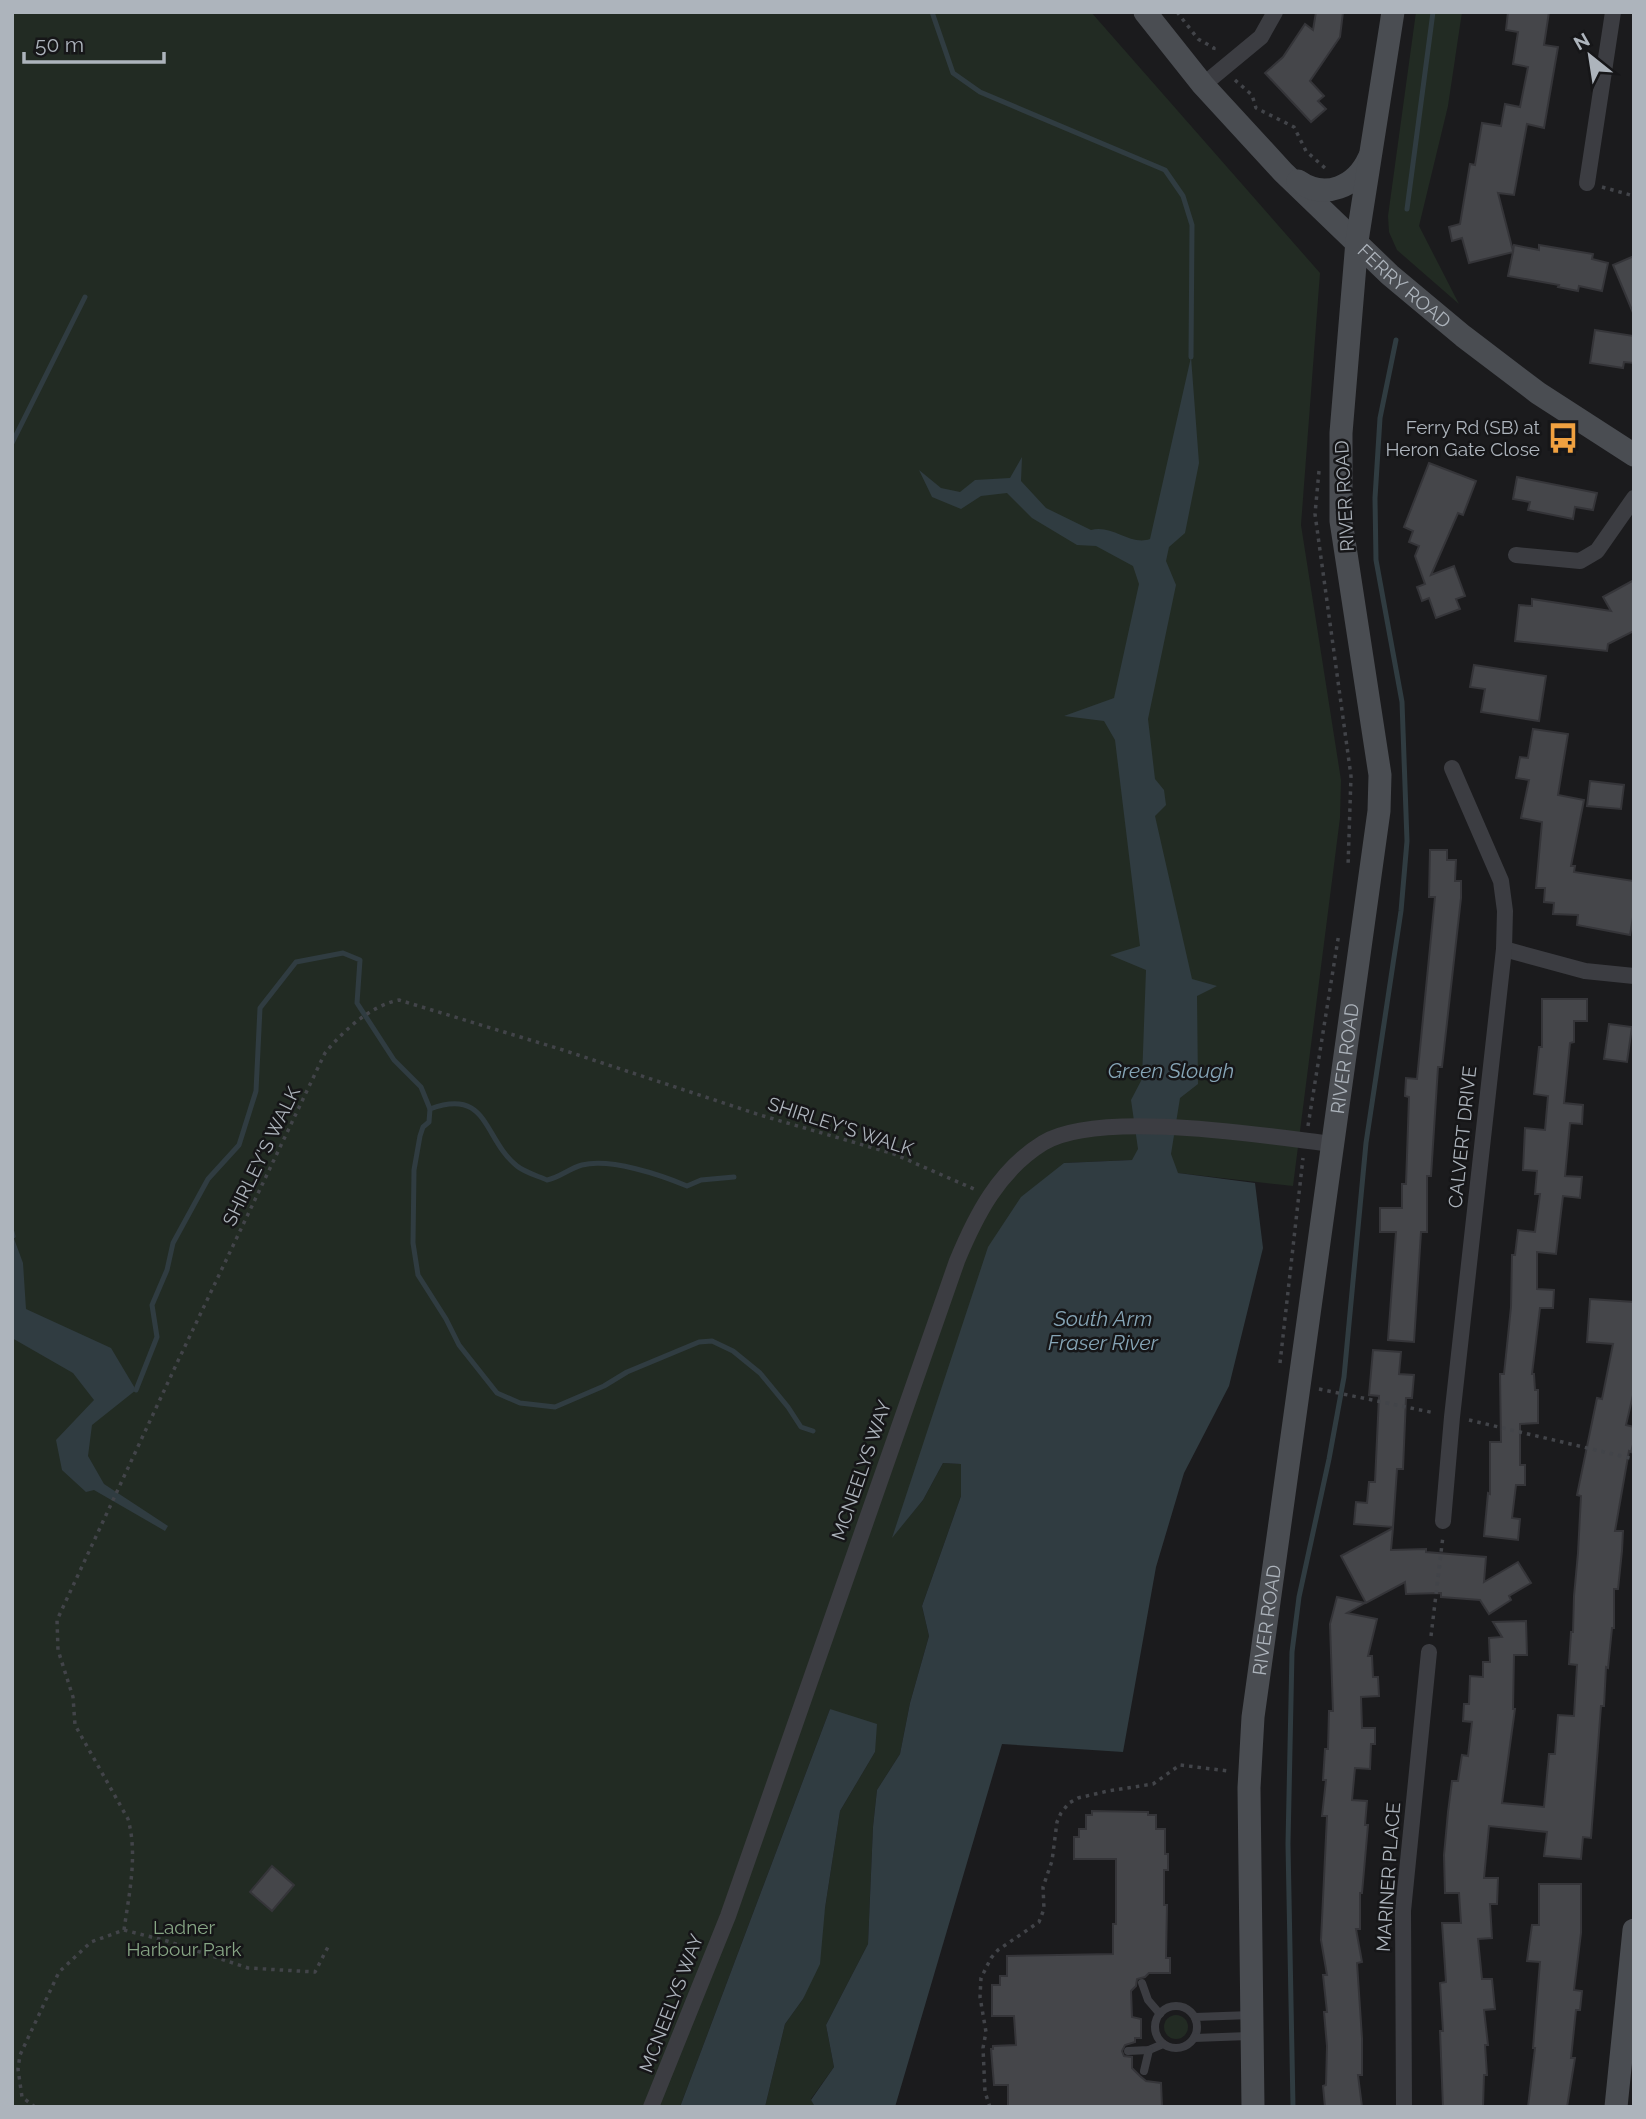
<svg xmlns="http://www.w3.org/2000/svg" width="1646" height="2119" font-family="Raleway,sans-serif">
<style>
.green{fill:#222b23}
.water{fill:#303c41}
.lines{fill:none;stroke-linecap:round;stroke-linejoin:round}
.stream{stroke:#303c41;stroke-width:5}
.building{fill:#45464a;stroke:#353539;stroke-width:2}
.path{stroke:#424449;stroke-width:3.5;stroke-dasharray:3.5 5;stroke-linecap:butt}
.lane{stroke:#3c3d42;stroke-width:8}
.street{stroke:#3c3d42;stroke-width:16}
.secondary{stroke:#4a4d52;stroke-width:23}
.labels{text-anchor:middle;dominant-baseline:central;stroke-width:5;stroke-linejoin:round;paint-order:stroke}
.street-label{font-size:19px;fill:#adb4bc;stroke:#161618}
.poi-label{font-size:19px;fill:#adb4bc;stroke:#161618;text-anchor:end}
.park-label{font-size:19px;fill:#87a685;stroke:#161618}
.water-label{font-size:21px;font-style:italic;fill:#86a5b6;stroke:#161618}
</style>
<rect width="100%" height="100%" fill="#1b1b1d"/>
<g class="green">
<path d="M12,12h1079l229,261 -19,252 40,255 -1,38 -47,368 -115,-13 -46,-13 -68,3 -171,373 30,-36 20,-37 18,1v32l-39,110 7,30 -19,67 -10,51 -23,36 -4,37 -5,117 -42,81 8,42 -23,32 4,8h-50l20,-83 18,-25 22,-91 15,-97 35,-59 -45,-43 -150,398h-668z"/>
<path d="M1416,12h46l-14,94 -29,120 40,78 -62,-54 -8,-18 -1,-16z"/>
<circle cx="1176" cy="2027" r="12"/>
</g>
<g class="water">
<path d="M1191,357l8,106 -14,70 -16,14 -3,14 10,24 -28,134 7,60 9,11 2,15 -11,11 37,163 25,7 -20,10 1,88 -18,14 -9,56 7,19 77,10 8,65 -34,138 -45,87 -28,94 -33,185 -121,-8 -107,363h-80l-4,-7 23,-33 -8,-42 42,-81 5,-117 4,-37 23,-36 10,-51 19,-67 -7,-30 39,-110v-32l-18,-1 -20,37 -31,38 96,-291 33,-50 43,-34 68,-3 6,-11 -7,-49 11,-21 4,-109 -36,-15 30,-9 -25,-206 -11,-19 -40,-5 50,-18 25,-114 -6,-18 -37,-20 -19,-1 -45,-27 -25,-25 -26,3 -20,13 -29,-12 -13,-27 22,18 19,4 15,-12 35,-2 12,-21 -1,24 25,27 45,22c21,-6 39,16 59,9z"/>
<path d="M13,1236l10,27 3,46 85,39 25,42 -44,35 -4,31 16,28 64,42 -3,5 -71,-41 -8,2 -24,-22 -6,-30 38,-40 -21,-27 -61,-35z"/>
<path d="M830,1709l47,15 -2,28 -35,59 -15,97 -5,56 -17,35 -18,25 -20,83h-85z"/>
</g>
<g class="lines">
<g class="stream">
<path d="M932,12l21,61 27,19 185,78 18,26 9,29 -1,132"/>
<path d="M1407,209l26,-197"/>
<path d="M12,443l73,-146"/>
<path d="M430,1109c59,-22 53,30 87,57 7,6 21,10 30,14 12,-2 23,-12 35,-15 29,-7 79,10 105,21l14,-6 33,-3"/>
<path d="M12,1232l1,4"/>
<path d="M136,1390l21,-53 -5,-32 15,-35 6,-27 35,-64 31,-34 17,-54 4,-83 36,-46 47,-9 17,7 -3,43 37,57 27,27 9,22 -1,13 -6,5 -3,9 -6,34 -1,73 5,32 28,44 13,26 38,48 23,10 35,4 49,-21 23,-14 72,-30 13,-1 21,10 27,22 28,34 13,20 12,4"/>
<path d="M1293,2107l-5,-263 4,-192 7,-55 30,-138 15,-82 22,-234 35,-232 6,-70 -5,-139 -26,-142 -1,-62 5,-80 16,-78"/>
</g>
</g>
<g class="building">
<path d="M1316,12h27l-3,25 -30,44 14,15 -6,5 8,8 -15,13 -46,-49 18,-16 22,-33 8,6z"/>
<path d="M1508,12h41l-5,33 14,2 -14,81 -17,-4 -13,71 -16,-2 15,58 1,-6 25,5v-5l54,9 -1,5 16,4 -6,28 -23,-5 -1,5 -20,-4 1,-2 -51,-9 5,-24 -44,11 -7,-25 -10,3 -3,-14 11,-3 10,-60 5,1 7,-42 19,3 4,-22 15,3 8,-40 -15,-3 5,-32 -12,-2z"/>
<path d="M1634,256v59l-21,-50z"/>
<path d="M1595,330l39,6v27l-10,-1 -1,6 -33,-5z"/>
<path d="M1429,463l47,18 -13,34 -5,-2 -27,62 23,-9 11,30 -9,3 4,10 -24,9 -7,-20 -7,3 -5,-14 8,-3 -10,-28 4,-10 -10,-4 4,-11 -9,-4z"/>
<path d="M1517,477l80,16 -4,17 -18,-3 -2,12 -45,-9 2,-8 -17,-3z"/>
<path d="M1634,580v51l-26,13 -1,7 -92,-10 4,-36 13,1v-7l79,12 -8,-14z"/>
<path d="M1474,665l72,11 -7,45 -58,-9 4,-23 -15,-2z"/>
<path d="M1533,729l35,5 -10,61 26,5 -13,66h4l-1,6 60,9v31l-4,23 -53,-10 1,-10 -25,-1 1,-11 -10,-1 1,-14h-9l6,-66 -21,-4 8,-38 -13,-2 4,-21 8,1z"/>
<path d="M1590,781l34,4 -3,24 -34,-3z"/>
<path d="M1430,850h17v10h9l-1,21h6v17l-19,169h-4l-7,109h-4v56h-6l-7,110 -26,-2 8,-108h-16v-24h22v-24h4l3,-87 -4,-1 1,-18 11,1 18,-182h-6z"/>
<path d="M1542,999h45v22h-13v21l-4,1 -6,60 19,2 -1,19 -12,-1 -5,53 17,1 -2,21 -17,-2 -7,58 -19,-2v37l17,1 -1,18h-13l-8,66h2l1,16h3v33l-18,1v41h5v20h-9l-4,33 8,1 -2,21 -34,-4 4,-43 2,1v-52h11l-1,-68h4l7,-67 1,-52h3l3,-25 17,2 5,-38h-5l2,-23 -14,-1 2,-42 20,2 3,-34 -14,-2 5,-47h3z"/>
<path d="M1609,1024l23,3 -5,35 -23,-3z"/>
<path d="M1590,1299l44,3v89l-8,34 8,2v14l-3,11 -2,-1 -14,80h8l-1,20 -4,38h-4v39h-2l-4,40 -2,-1 -2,39h-3l-10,132 -8,-1 -2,22 -37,-3 3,-24 -58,-6 -5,52h14l-1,26h-7l2,34 -14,1 4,40h10l3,30 -11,1 4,35h-3l2,30h-3l-1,32h-40l-3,-76h3l-3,-48 6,-1 -4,-59h19l-2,-30h-14l-1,-38 4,-43 4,-31h6l4,-26 6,1 4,-34 -9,-1 1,-17h5l1,-28 13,1v-15h7l-1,-24 13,-1 -9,-15 33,-1 1,34h-13l-1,54h2l-13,94 42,4 5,-53h6l3,-39 16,1 3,-51 -8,-1 2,-32h2l1,-36 4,-43 3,-57 -4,-1 20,-97 5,1 11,-55 -26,-2z"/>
<path d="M1373,1350l28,2 -2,22 15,1 -2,23h-6l-3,71h-6l-4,58 -39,-3 2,-22 11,1 2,-21h6l4,-86 -10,-1z"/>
<path d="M1393,1528l-2,22 35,-1v3l60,5 -2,25 34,-20 13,21 -22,13 2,4 -22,14 -9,-14 -39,-3v-4l-35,1 -1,-12 -39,21 -25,-47z"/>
<path d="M1337,1597l28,6 -18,10 30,6 -9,37h4l1,21h5l1,19 -18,1 1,31h13v16h-4l-1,25 -15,-1 -3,32 15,1 -2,24h3l-6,68h-2v36h-4l6,33 -5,1 5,75v37h-4l4,32h-37l-2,-21 3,-1 1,-39 -3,-34h3l-4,-37h4l-6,-35 6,-124h-5l4,-36h-3l2,-31h3l1,-38h4l-3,-87z"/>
<path d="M1092,1811l56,1v3h8v14h9v25h3v16h-4v35h3l-1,53h4v15h-21l-4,4 -8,2 -1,7 -5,5 1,26 9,2v19h-6v4l-10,3 -3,6 2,5 8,1v11l8,8 6,5 15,2 1,24h-154v-22h-14l-3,-36h2v-3l23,-1 -2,-29h-22v-31h8v-9h7v-20l106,-2v-30h3v-65h-42v-22h5v-8h7v-14h6z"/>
<path d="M272,1866l22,19 -22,26 -22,-19z"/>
<path d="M1539,1884h42v49l-7,57 8,1 -2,19h-4l-5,48h4l-8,49h-39l7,-59h-2l7,-86 -13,-1 5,-36h7z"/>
</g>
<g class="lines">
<g class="path">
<path d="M1177,12l21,27 16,9 -1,5"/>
<path d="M1235,80l17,15 4,13 38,19 12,24 20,18"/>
<path d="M1602,187l32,9"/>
<path d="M1319,471l-4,43 36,262 -3,91"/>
<path d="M1308,1126l31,-193"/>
<path d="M1280,1363l23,-205"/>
<path d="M1319,1389l116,24"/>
<path d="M1469,1420l165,39"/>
<path d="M1431,1636l12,-100"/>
<path d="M124,1930c5,-36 14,-75 4,-111l-53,-94 -2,-28 -15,-47 -1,-30 120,-257 148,-310c18,-22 45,-47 74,-53l164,50 197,65 134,39 80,35"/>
<path d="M35,2107l-13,-10 -4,-28 2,-14 39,-83 32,-30 33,-12 43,11 81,27 67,4 14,-27"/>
<path d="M990,2107l-5,-15 -2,-44 3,-16 -6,-35 1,-19 10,-20 7,-8 41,-28 5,-13 -1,-22 9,-26 5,-39 4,-9 8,-10 9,-5 30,-7 45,-7 27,-19 48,6"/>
</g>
<g class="lane">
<path d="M1142,1983l6,17 12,14"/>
<circle cx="1176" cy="2027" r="21"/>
<path d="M1195,2017l56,-2"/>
<path d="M1194,2038l55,-2"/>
<path d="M1128,2051l21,-1 14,-6"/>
<path d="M1144,2071l5,-21"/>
</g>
<g class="street">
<path d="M1203,85l58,-48 14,-25"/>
<path d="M1587,183l26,-171"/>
<path d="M1516,555l64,6 17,-10 37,-53"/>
<path d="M1504,949l81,22 49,5"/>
<path d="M1443,1521l9,-104 52,-468 1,-38 -4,-30 -49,-113"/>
<path d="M651,2107l77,-191 229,-655c19,-46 42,-91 86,-118 56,-34 223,-7 289,1"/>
<path d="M1404,2107l-1,-196 26,-259"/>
</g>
<g class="secondary">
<path id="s1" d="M1145,12l58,73 80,87 107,103 73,61 75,57 96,62"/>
<path d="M1298,181c27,19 58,6 71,-23"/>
<path id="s2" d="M1253,2107l-4,-319 4,-71 126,-906 1,-36 -39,-254v-88l16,-192 36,-229"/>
<path d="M1616,2107l18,-177"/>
</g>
</g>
<defs>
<symbol id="bus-bare" viewBox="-9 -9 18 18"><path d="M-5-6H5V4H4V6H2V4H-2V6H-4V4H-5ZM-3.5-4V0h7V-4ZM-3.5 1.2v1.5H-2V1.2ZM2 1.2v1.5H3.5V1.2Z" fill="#f0a140" stroke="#161618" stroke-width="2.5" paint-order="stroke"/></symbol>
</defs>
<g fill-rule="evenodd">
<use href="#bus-bare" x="1541" y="416" width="44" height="44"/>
</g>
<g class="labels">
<g class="street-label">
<text stroke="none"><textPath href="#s1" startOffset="378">FERRY ROAD</textPath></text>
<text transform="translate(1344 496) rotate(-93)">RIVER ROAD</text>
<text stroke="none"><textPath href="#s2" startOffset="1055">RIVER ROAD</textPath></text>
<text transform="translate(841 1126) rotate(18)">SHIRLEY'S WALK</text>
<text transform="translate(1462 1137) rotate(-84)">CALVERT DRIVE</text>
<text transform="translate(261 1156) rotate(-64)">SHIRLEY'S WALK</text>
<text transform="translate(861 1470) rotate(-71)">MCNEELYS WAY</text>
<text stroke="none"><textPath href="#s2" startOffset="488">RIVER ROAD</textPath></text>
<text transform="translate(1388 1877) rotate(-86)">MARINER PLACE</text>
<text transform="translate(671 2003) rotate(-69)">MCNEELYS WAY</text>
</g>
<g class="poi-label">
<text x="1540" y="427">Ferry Rd (SB) at<tspan x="1540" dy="22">Heron Gate Close</tspan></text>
</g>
<g class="park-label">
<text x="184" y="1927">Ladner<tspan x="184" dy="22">Harbour Park</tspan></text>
</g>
<g class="water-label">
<text x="1171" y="1070">Green Slough</text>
<text x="1103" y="1318">South Arm<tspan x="1103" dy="24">Fraser River</tspan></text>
</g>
</g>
<rect width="1646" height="2119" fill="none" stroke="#adb4bc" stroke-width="28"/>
<g transform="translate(1590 56) rotate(330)" stroke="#161618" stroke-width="5" paint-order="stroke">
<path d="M0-5L12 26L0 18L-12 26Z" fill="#adb4bc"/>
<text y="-10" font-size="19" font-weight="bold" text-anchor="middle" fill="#adb4bc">N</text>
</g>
<path d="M24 52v10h140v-10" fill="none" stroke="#adb4bc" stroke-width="3.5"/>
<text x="35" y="52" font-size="21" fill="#adb4bc" stroke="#161618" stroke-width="5" paint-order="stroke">50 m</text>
</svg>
